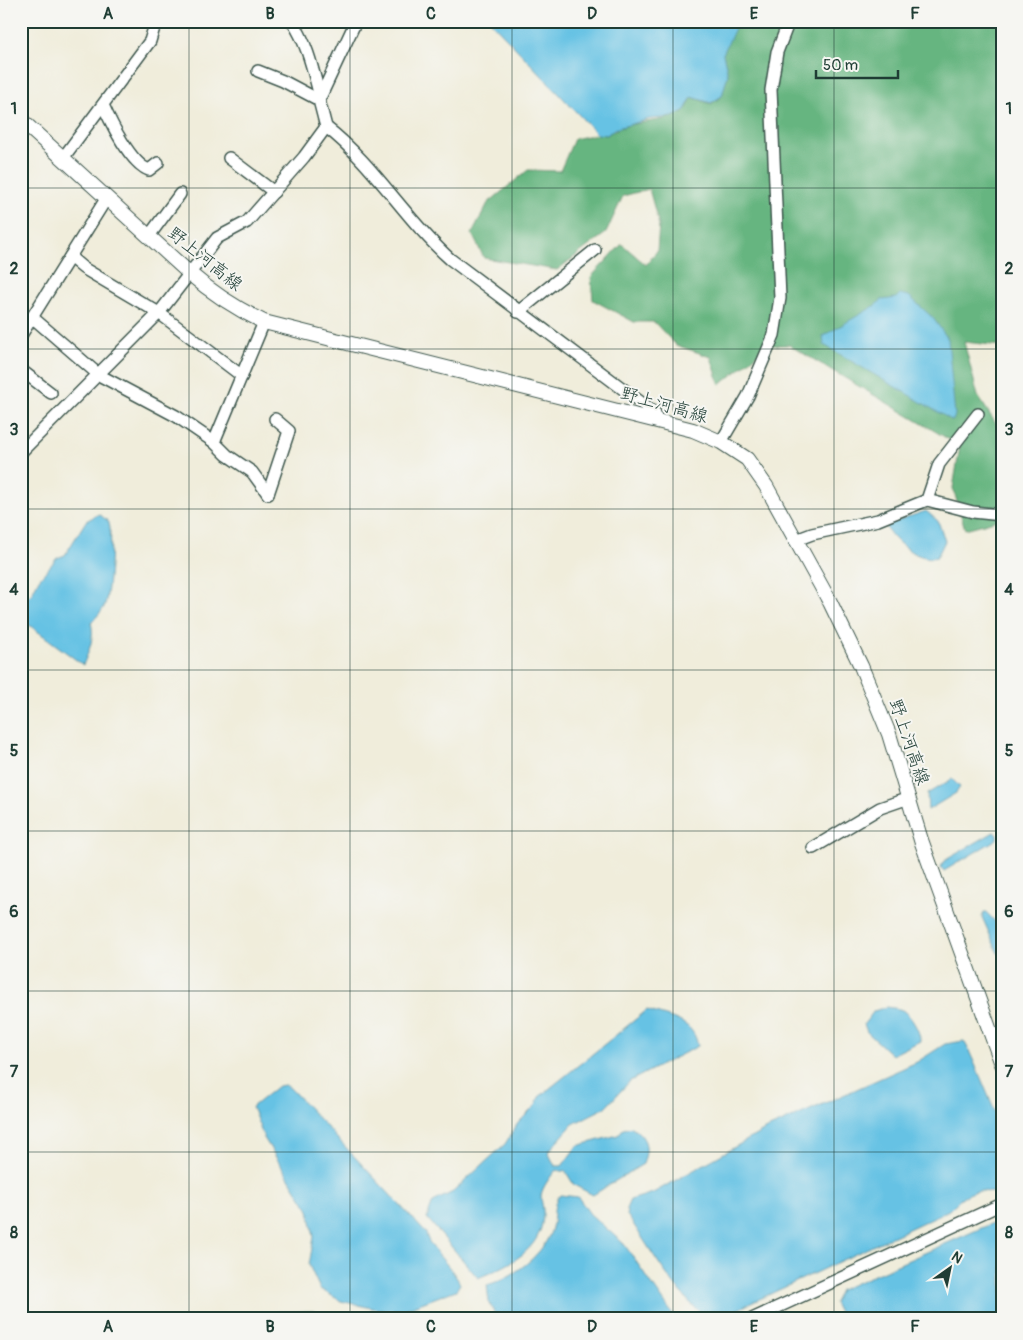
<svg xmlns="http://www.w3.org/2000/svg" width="1023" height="1340" font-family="Pangolin,'Klee One',sans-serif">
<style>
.forest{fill:#66b580;stroke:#42795a}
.water{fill:#66c2e4;stroke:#42808c}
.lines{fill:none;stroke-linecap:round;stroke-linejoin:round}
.minor-casing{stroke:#3e574d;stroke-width:14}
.major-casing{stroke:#3e574d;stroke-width:16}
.minor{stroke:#fff;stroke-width:11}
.major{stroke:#fff;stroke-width:14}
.grid{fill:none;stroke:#1f3d34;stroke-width:1;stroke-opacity:0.55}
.labels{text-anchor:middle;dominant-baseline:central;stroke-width:4;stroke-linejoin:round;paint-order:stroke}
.street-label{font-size:18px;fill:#1f3d34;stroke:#f6f6f2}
.neatline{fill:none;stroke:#1f3d34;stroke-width:2}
.grid-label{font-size:16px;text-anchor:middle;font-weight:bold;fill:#1f3d34}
</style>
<rect width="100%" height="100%" fill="#f6f6f2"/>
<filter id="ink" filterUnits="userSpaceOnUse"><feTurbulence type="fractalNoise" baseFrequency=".02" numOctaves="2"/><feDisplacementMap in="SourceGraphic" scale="10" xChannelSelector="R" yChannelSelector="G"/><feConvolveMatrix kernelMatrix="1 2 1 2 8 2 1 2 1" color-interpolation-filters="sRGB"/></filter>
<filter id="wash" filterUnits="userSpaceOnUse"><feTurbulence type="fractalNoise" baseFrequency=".0096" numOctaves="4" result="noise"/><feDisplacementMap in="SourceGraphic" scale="20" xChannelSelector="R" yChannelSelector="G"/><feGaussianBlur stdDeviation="1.12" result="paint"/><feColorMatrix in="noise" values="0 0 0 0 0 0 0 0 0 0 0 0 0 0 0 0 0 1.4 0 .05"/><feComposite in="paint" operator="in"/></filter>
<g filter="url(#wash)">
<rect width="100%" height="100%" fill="#f0eddb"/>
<g class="forest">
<path d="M736,21h266v325l-38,-4 14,54 24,37v86l-37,10 -12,-41 7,-42 -171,-101h-20l-49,40 -9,-28 -35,-12 -22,-23h-20l-41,-22 -2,-23 31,-33 24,21 11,-14 2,-26 -10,-36 -26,7 -17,37 -49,37 -73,-12 -12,-24 16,-31 40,-33 32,1 14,-32 23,-5 10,1c21,-17 60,-10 77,-24 4,-3 6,-10 8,-14l19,7 11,-8 6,-22 -5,-20z"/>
<path d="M313,1311l40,8h-124l50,-7z"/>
</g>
<g class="water">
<path d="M490,21h246l1,3 -14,30 5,20 -6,22 -11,7 -19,-6 -7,13 -12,7 -23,2 -36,10 -7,6 -10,-1z"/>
<path d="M900,294l9,2 24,22 15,21 7,76 -2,6 -129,-76 -1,-9 48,-28 11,-8 14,-2z"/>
<path d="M926,511l12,10 7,20 -8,16c-18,5 -43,-15 -51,-30l1,-3z"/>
<path d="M99,514c2,2 7,5 9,7 6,8 1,76 -4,86 -3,5 -8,11 -13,15 4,15 -2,29 -8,43l-62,-46v-22l10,-2 8,-16 18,-21 8,-3 21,-34z"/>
<path d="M952,779l8,8 -4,6 -28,17 -1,-16z"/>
<path d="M994,832l3,3v4l-53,32 -3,-4 3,-6z"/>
<path d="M984,913h3l15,16v25l-4,-1 -16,-36z"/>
<path d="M886,1007c5,1 12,1 16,3 8,4 19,22 18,31l-28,14 -25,-23 -3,-8 10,-13z"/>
<path d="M647,1010c24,9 46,9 51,36l-68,35 -24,26 -33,17 -25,28 7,14h7l15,-20 41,-11 5,-6 9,-2c15,11 17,20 11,37l-50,31 -19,-10 -8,-13 -10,-2c-5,6 -14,17 -15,26 0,6 3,13 2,19 -1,36 -36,51 -65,63l-51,-60 6,-16 20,-10 52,-48 13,-21 18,-18 3,-8z"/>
<path d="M964,1041c4,5 37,84 38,90 2,19 0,39 0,58 -14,7 -13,1 -24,2 -12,2 -21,11 -29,19l-215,101 -25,8c-35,-25 -58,-70 -82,-104l-1,-6 4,-9 23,-7 112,-63 152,-68 28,-18z"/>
<path d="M285,1085l5,3 136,145c2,15 26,33 34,51l-4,6 -53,20 -27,-1 -35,-8 -21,-12 -11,-24 5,-28 -5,-27 -45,-72 -12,-31 26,-21z"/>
<path d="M560,1195l18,2 12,17 34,30 52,75h-179l-8,-17 -2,-17c26,-7 58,-31 65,-57 4,-13 -1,-23 8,-33z"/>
<path d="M1002,1219v100h-160l-8,-16 6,-13z"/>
</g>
</g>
<g filter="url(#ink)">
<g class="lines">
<defs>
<g id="minor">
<path d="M292,21c14,20 20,45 26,68l4,3"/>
<path d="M258,71l25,10 36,19"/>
<path d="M103,105c8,18 28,59 46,65l9,-7"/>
<path d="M326,127c48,37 79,92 124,132l205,154v8"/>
<path d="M63,158l87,-117 6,-20"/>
<path d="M229,158l45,34"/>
<path d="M149,236l31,-42"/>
<path d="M70,257l13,11 76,45 83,63"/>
<path d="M518,312l77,-62"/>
<path d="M32,317l67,58 77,41 38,26 13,13 25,17 16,22"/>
<path d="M21,335l85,-136"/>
<path d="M21,370l30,23"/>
<path d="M214,442l50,-120"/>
<path d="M721,442l27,-46 26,-61 6,-37 -9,-208 6,-38 12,-31"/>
<path d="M21,452l138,-139 58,-75 30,-16 57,-65 22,-30 -7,-27 37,-79"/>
<path d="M268,494l21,-63 -14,-12"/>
<path d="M927,500l12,-36 39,-50"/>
<path d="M796,540l16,-6 66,-14 49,-20 46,12 29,3"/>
<path d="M813,848l67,-40 29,-10"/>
<path d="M752,1319l250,-115"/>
</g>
<path id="major" d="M21,120l167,152c24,21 47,36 76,50l429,108 28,12 26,17 19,27 64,116 31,64 28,68 32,106 81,224"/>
</defs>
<use href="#minor" class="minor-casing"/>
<use href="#major" class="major-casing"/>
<use href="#minor" class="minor"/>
<use href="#major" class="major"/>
</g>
</g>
<path class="grid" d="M189,21v1298M350,21v1298M512,21v1298M673,21v1298M834,21v1298M21,188h981M21,349h981M21,509h981M21,670h981M21,831h981M21,991h981M21,1152h981"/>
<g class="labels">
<g class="street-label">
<text transform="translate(205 259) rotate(39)">野上河高線</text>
<text transform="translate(664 405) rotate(16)">野上河高線</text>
<text transform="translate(909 742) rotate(71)">野上河高線</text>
</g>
</g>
<rect width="1023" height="1340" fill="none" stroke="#f6f6f2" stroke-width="55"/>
<g transform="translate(950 1268) rotate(33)" stroke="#f6f6f2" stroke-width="4" paint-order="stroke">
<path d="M0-4L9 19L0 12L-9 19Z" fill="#1f3d34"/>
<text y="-8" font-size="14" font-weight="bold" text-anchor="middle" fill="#1f3d34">N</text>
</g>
<path d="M816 70v8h82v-8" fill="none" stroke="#1f3d34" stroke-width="2.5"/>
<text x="823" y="70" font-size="15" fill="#1f3d34" stroke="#f6f6f2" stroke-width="4" paint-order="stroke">50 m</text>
<rect x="28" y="28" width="968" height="1284" class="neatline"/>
<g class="grid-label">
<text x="108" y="19">A</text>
<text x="270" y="19">B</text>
<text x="431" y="19">C</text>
<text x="592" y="19">D</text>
<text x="754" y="19">E</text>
<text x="915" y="19">F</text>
<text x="14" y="114">1</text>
<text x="1009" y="114">1</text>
<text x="14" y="274">2</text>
<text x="1009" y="274">2</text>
<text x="14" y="435">3</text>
<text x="1009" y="435">3</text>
<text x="14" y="595">4</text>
<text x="1009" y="595">4</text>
<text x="14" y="756">5</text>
<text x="1009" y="756">5</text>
<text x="14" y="917">6</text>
<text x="1009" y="917">6</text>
<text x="14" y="1077">7</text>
<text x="1009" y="1077">7</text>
<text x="14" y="1238">8</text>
<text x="1009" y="1238">8</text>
<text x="108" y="1332">A</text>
<text x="270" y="1332">B</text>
<text x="431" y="1332">C</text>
<text x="592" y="1332">D</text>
<text x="754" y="1332">E</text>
<text x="915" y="1332">F</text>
</g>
</svg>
